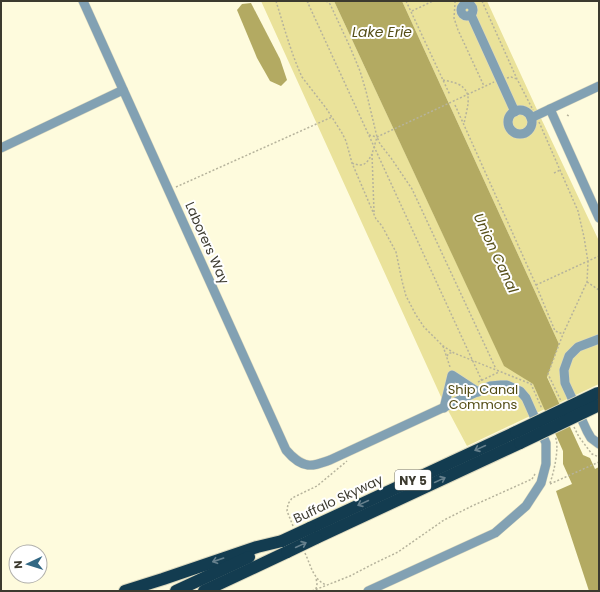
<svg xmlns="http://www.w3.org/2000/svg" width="600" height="592" font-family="Poppins,sans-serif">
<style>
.green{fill:#eae29a}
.water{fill:#b3aa62}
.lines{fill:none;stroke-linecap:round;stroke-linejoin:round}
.minor-casing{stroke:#dbd8be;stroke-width:10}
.highway-casing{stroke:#dbd8be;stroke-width:14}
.path{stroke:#b6b39c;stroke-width:1.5;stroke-dasharray:2 2;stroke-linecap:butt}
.minor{stroke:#82a1b3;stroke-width:9}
.highway{stroke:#133c50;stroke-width:12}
.highway-bridge-casing{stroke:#dbd8be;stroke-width:14;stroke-linecap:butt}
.highway-bridge{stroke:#133c50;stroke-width:12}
.oneway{stroke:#66808d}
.labels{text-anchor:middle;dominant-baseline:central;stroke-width:4;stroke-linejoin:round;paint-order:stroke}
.shield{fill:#fff;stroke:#76756d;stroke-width:1}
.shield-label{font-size:12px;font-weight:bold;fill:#3c3a2f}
.street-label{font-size:13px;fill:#3c3a2f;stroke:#fff}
.park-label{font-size:13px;fill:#534c14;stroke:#fff}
.water-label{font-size:14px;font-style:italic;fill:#564f18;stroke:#fff}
</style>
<rect width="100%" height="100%" fill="#fefbdd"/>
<g class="green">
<path d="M261,1h73l170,364 29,19 12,25 -78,37 -25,-47z"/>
<path d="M402,1h85l52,113 60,127v143l-40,19 -12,-27 12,-32z"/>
</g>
<g class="water">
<path d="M334,1h68l157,343 -12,33 36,78 7,3 5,11 4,-2v124h-10l-33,-100 16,-7 -9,-20v-13l-30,-67 -29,-18z"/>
<path d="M251,3l29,56 7,21 -6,6 -11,-5 -13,-23 -20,-48 5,-6z"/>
</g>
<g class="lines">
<defs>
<g id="minor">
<path d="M83,1l203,449c5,6 14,14 22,15 7,1 16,-3 22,-5l160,-74 11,-1h6l13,6 6,7 20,45v21l-5,19 -15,23 -31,27 -127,58"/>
<circle cx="467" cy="10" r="6"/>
<path d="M471,15l44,97"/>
<path d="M599,86l-49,23 49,109"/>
<circle cx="520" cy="122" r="12"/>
<path d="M531,118l19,-9"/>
<path d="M1,148l122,-58"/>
<path d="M599,339l-21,8 -9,9 -5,14 1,13 22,48 4,7 8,6"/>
<path d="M444,408l8,-33 26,17"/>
</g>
<g id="highway">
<path d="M310,528l206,-96"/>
<path d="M316,538l204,-95"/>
<path d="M125,591l38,-12 94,-32 25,-6"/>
<path d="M176,591l73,-34"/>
<path d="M204,591l83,-39"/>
</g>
</defs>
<use href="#minor" class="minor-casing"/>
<use href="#highway" class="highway-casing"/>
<g class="path">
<path d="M276,1c8,26 15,52 26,76l24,31 16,25 4,8 6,22 24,56 6,7 14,26 6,29 4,15 10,19 8,12 19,19 11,7 77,31 11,25"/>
<path d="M307,1l175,380"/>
<path d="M326,1l4,3 20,43 10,24 6,20 11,46 3,7 11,14 21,31 84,180"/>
<path d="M406,1l44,94"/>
<path d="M455,1v2l-1,15 4,12 26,56"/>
<path d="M482,1l35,78 16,31"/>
<path d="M307,2l5,-1"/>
<path d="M412,11l21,-10"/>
<path d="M507,78l4,-1 6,2"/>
<path d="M443,80c5,1 10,2 15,4 17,8 8,26 6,40"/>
<path d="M455,105l81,180 19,46 8,3"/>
<path d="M567,115l2,1"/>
<path d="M539,122l21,48 18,41 6,26 4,25 -1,20 -24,52 -15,40 13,27"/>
<path d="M369,135l8,2 117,-55"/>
<path d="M352,163c12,5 15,0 20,-9"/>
<path d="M554,173l6,-3"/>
<path d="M176,187l156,-70"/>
<path d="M374,212l-2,-58 5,-17"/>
<path d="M587,282l12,8"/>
<path d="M536,285l63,-29"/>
<path d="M443,346l7,21"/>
<path d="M447,356l2,-3h4"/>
<path d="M478,382l21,-10"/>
<path d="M574,427l5,10 13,17 7,3"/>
<path d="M532,479l3,-5"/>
<path d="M550,483c4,-11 10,-37 5,-47"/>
<path d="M550,484l49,-22"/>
<path d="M293,526l-6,-15 1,-7 4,-6 25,-12 30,-25"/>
<path d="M305,553c6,13 8,26 21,32"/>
<path d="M316,589l1,-5 -1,-6"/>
<path d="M312,591l38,-15 23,-12 25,-12 46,-32 28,-14 60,-27"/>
</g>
<use href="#minor" class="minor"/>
<use href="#highway" class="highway"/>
<defs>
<g id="highway-bridge">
<path d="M516,432l82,-39"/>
<path d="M520,443l79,-38"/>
<path d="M282,541l28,-13"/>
<path d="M287,552l29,-14"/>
</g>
</defs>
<use href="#highway-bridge" class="highway-bridge-casing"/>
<use href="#highway-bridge" class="highway-bridge"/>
</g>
<defs><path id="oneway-shaft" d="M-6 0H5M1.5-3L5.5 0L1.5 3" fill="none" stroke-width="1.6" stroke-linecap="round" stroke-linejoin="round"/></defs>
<g class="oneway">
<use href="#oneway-shaft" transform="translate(480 448) rotate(155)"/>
<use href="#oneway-shaft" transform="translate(440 480) rotate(-25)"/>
<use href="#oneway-shaft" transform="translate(363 503) rotate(155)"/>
<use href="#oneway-shaft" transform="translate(301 545) rotate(-25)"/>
<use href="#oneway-shaft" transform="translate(218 560) rotate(161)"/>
</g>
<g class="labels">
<rect class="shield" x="395" y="470" width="36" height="20" rx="3"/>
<g class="shield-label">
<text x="413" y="480">NY 5</text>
</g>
<g class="street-label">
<text transform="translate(207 243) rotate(66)">Laborers Way</text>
<text transform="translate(338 499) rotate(-25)">Buffalo Skyway</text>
</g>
<g class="park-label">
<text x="483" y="389">Ship Canal<tspan x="483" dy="15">Commons</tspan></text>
</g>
<g class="water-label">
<text x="382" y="32">Lake Erie</text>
<text transform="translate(496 253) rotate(65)">Union Canal</text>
</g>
</g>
<rect width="600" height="592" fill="none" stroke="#3c3a2f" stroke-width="4"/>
<g transform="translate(28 564) rotate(266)"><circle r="19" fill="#ffffff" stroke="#b1b0ac"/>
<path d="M0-3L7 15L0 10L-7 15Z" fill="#326884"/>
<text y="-6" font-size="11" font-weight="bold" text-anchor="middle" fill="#3c3a2f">N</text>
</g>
</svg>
